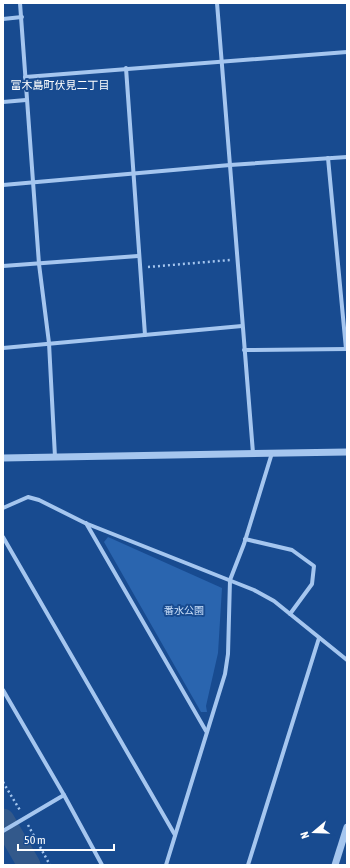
<svg xmlns="http://www.w3.org/2000/svg" width="350" height="868" font-family="'Asap Condensed','Noto Sans JP',sans-serif">
<style>
.park{fill:#2a65af}
.lines{fill:none;stroke-linecap:round;stroke-linejoin:round}
.river{stroke:#33598b;stroke-width:23}
.path{stroke:#a5c6ef;stroke-width:2.5;stroke-dasharray:2 3;stroke-linecap:butt}
.minor{stroke:#a5c6ef;stroke-width:4}
.tertiary{stroke:#a5c6ef;stroke-width:7}
.labels{text-anchor:middle;dominant-baseline:central;stroke-width:4;stroke-linejoin:round;paint-order:stroke}
.park-label{font-size:10px;fill:#cce1fb;stroke:#184b90}
.neighbourhood-label{font-size:11px;fill:#fff;stroke:#184b90}
</style>
<rect width="100%" height="100%" fill="#184b90"/>
<path class="park" d="M108,537l114,51 -4,65 -12,53 1,6h-6l-97,-170z"/>
<g class="lines">
<path class="river" d="M3,820l26,45"/>
<g class="path">
<path d="M148,267l82,-7"/>
<path d="M3,782l18,30"/>
<path d="M28,825l22,40"/>
</g>
<g class="minor">
<path d="M20,3l19,261 10,79 6,114"/>
<path d="M217,3l36,450"/>
<path d="M3,19l19,-2"/>
<path d="M126,68l19,267"/>
<path d="M25,77l322,-25"/>
<path d="M3,102l23,-2"/>
<path d="M328,158l18,191"/>
<path d="M3,185l227,-20 117,-8"/>
<path d="M3,266l135,-10"/>
<path d="M3,348l239,-22"/>
<path d="M244,350l103,-1"/>
<path d="M3,508l25,-11 11,3 46,23 169,67 20,11 73,59"/>
<path d="M86,523l120,208"/>
<path d="M3,537l172,298"/>
<path d="M245,539l47,11 22,16 -2,18 -22,30"/>
<path d="M3,690l61,105 38,70"/>
<path d="M3,831l61,-36"/>
<path d="M166,865l59,-191 3,-20 2,-74 14,-36 28,-91"/>
<path d="M248,865l71,-227"/>
</g>
<g class="tertiary">
<path d="M3,458l344,-6"/>
<path d="M335,865l12,-38"/>
</g>
</g>
<g class="labels">
<g class="park-label">
<text x="184" y="610">番水公園</text>
</g>
<g class="neighbourhood-label">
<text x="60" y="85">富木島町伏見二丁目</text>
</g>
</g>
<rect width="350" height="868" fill="none" stroke="#ffffff" stroke-width="8"/>
<g transform="translate(314 832) rotate(251)" stroke="#184b90" stroke-width="3" paint-order="stroke">
<path d="M0-3L7 15L0 10L-7 15Z" fill="#ffffff"/>
<text y="-6" font-size="11" font-weight="bold" text-anchor="middle" fill="#ffffff">N</text>
</g>
<path d="M18 844v6h96v-6" fill="none" stroke="#ffffff" stroke-width="2"/>
<text x="24" y="844" font-size="12" fill="#ffffff" stroke="#184b90" stroke-width="3" paint-order="stroke">50 m</text>
</svg>
